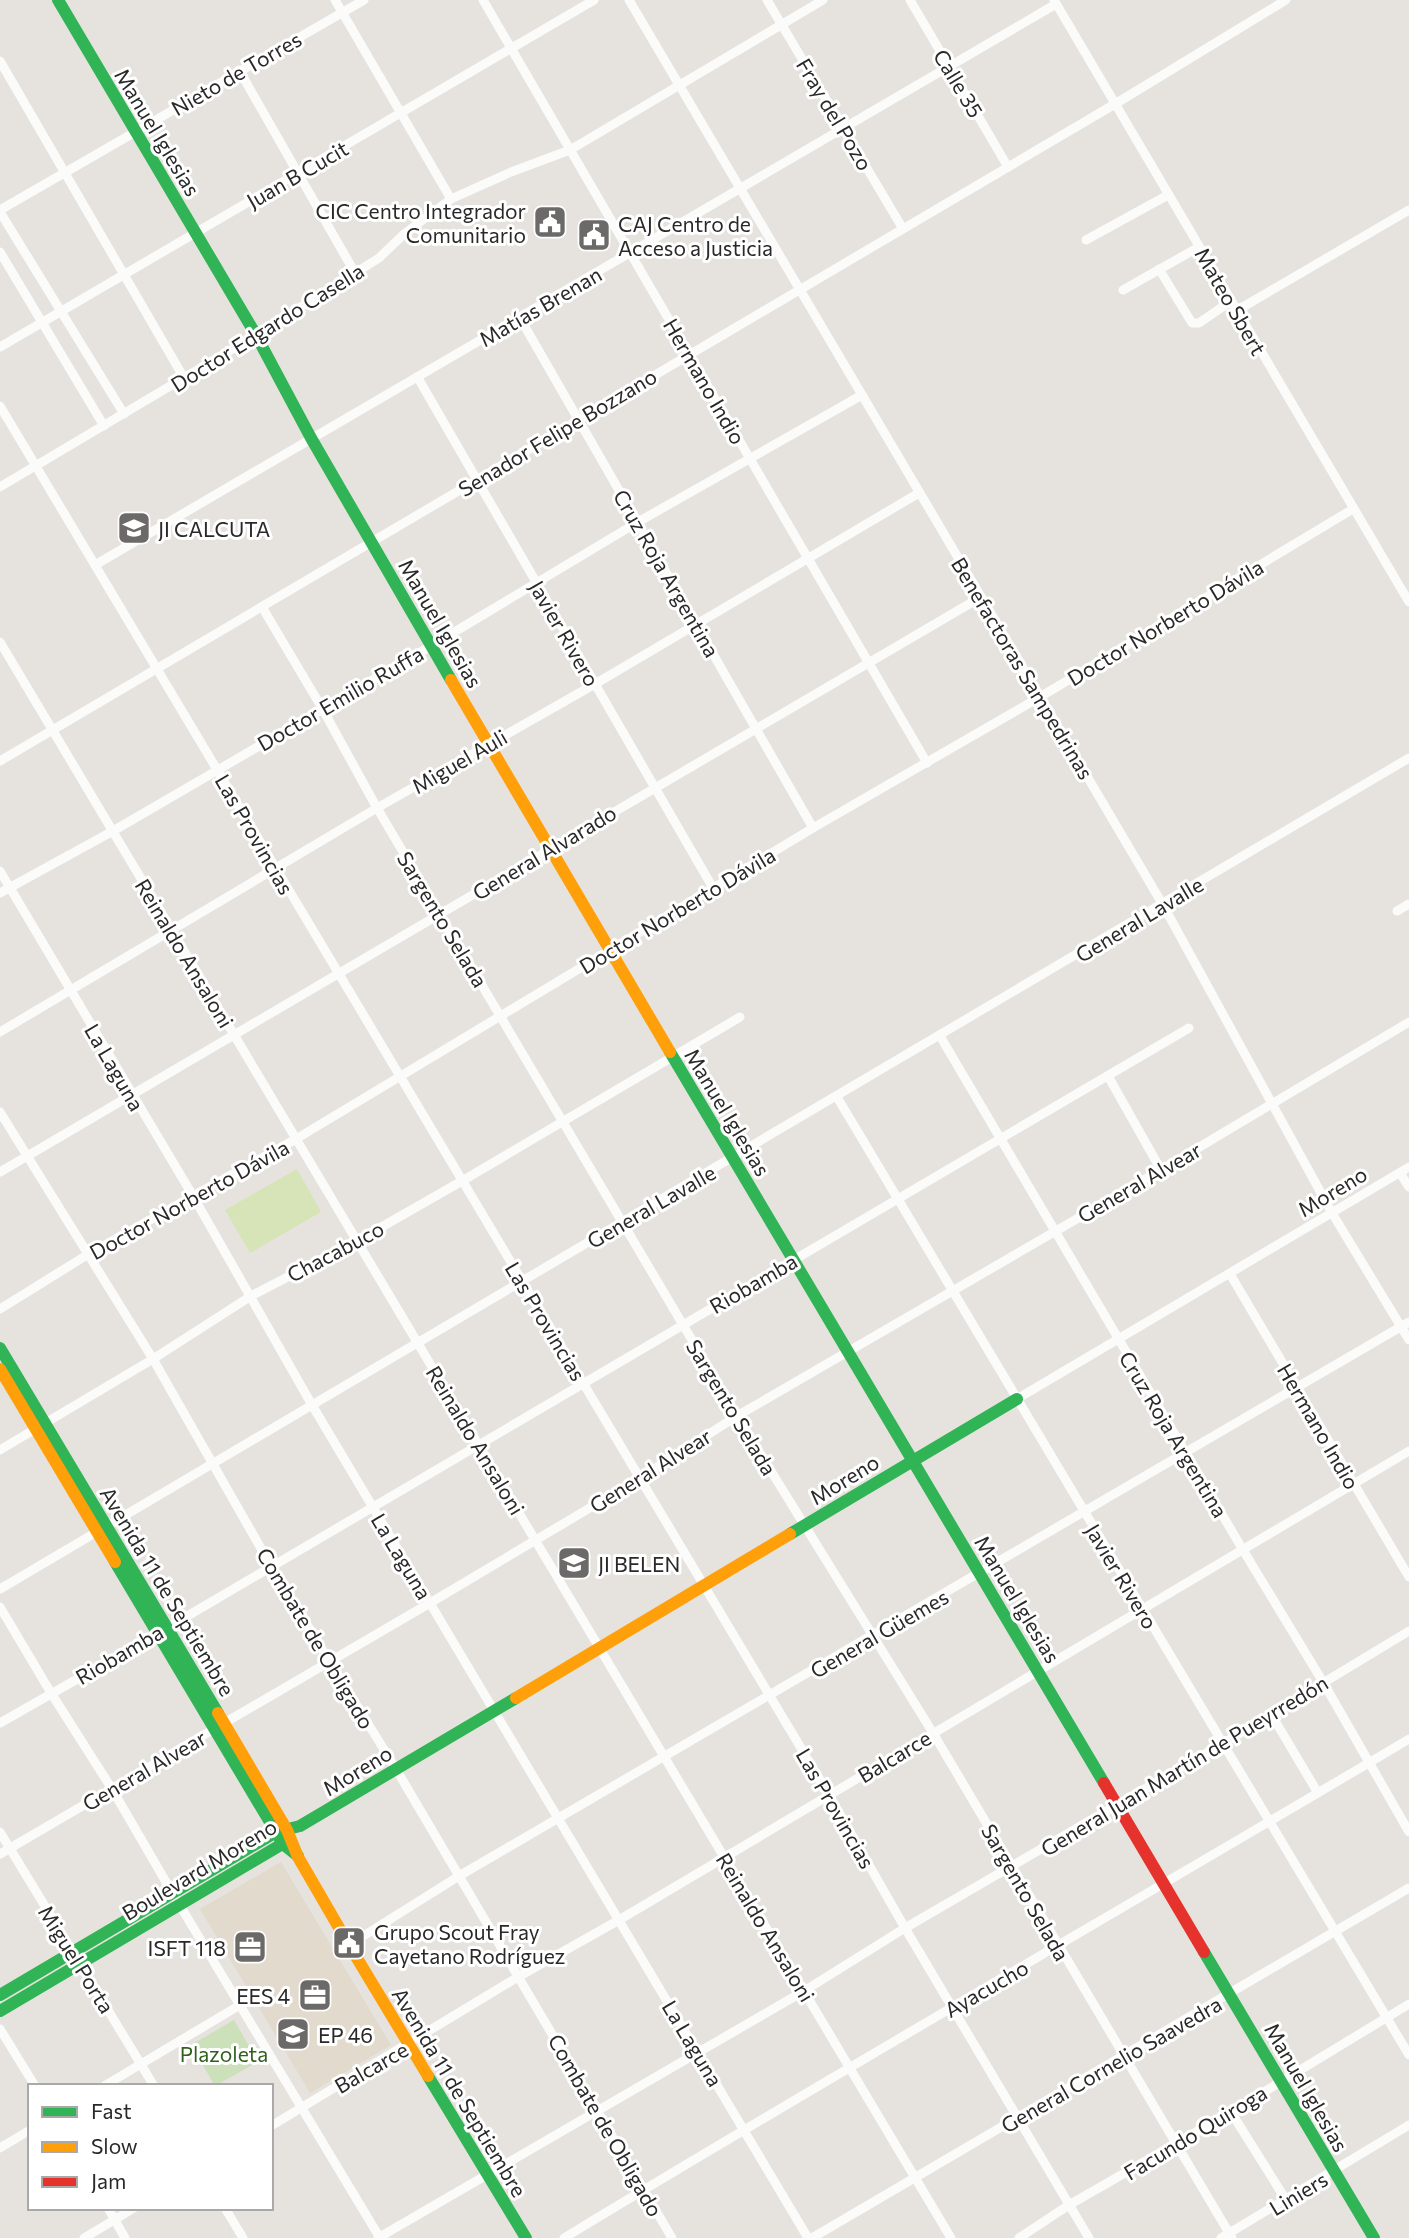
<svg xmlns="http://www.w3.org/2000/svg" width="1409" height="2238" font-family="Commissioner,sans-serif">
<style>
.education{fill:#e1dacd}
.green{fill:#cce0b9}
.pitch{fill:#d6e4b7}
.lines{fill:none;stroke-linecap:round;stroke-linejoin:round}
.street{stroke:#fbfbfa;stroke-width:9}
.fast{stroke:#30b455;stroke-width:12}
.slow{stroke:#ff9f0a;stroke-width:12}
.jam{stroke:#e5322d;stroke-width:12}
.labels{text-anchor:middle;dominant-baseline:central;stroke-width:6;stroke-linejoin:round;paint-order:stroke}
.street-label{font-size:21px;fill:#292929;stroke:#fff}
.poi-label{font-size:21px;fill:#292929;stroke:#fff;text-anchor:start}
.park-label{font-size:21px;fill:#30611e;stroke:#fff}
</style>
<rect width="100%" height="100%" fill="#e6e3de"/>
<path class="education" d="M281,1862l110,183 -81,48 -110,-184z"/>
<path class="green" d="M234,2020l24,42 -43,24 -24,-41z"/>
<path class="pitch" d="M297,1169l24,43 -71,41 -25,-43z"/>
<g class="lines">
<g class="street">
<path d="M335,0l116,199"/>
<path d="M483,0l444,763"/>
<path d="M629,0l534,905 169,308 77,127"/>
<path d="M767,0l136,229"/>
<path d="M910,0l98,167"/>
<path d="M1054,0l355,602"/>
<path d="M0,61l184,317"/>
<path d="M239,70l116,203"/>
<path d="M0,210l364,-210"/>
<path d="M0,212l124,202"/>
<path d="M1086,240l82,-45"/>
<path d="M0,252l104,174"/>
<path d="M1159,269l33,54h7l32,-22"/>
<path d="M1123,290l76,-43"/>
<path d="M1236,311l173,-101"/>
<path d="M520,318l293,510"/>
<path d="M0,347l594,-347"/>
<path d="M418,378l295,510"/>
<path d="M0,406l829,1389 76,133 184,310"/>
<path d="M0,487l256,-152 99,-62 24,-15 25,-24 47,-35 60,-27 59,-22 253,-150"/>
<path d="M95,565l961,-561"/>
<path d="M262,607l60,101 55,100 360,608 196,317 299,505"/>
<path d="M0,642l951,1596"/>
<path d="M0,761l1115,-657 171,-104"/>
<path d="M0,871l193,325 119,209 496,833"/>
<path d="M0,893l113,-62 318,-185 207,-124 224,-127"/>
<path d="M1397,911l12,-7"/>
<path d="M0,1032l377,-224 218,-124 324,-191"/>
<path d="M940,1036l303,514 80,132 86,150"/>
<path d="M1108,1076l53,94"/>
<path d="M837,1097l572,958"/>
<path d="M0,1112l153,247 118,207 125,203 276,469"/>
<path d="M0,1172l981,-575"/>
<path d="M1400,1173l9,14"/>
<path d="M1230,1274l179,303"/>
<path d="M0,1309l87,-54 209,-116 517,-311 227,-131 313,-188"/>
<path d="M1017,1399l392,-232"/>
<path d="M0,1450l153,-91 98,-63 106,-55 105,-60 278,-164"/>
<path d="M0,1589l1409,-831"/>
<path d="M0,1607l51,86 61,96 61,105 207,344"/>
<path d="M1271,1714l47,79"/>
<path d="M0,1723l167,-95 1022,-600"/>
<path d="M0,1832l154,254"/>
<path d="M0,1854l430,-251 210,-125 97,-62 424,-246 248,-148"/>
<path d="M349,1945l110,-69 950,-554"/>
<path d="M0,2029l35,57"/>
<path d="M104,2086l136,-81"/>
<path d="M1231,2112l55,88"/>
<path d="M271,2126l247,-149 101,-57 790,-469"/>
<path d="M0,2148l30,-18"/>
<path d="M108,2208l17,30"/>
<path d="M225,2208l18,30"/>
<path d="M84,2238l50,-30"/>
<path d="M378,2238l426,-247 101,-63 317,-184 187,-113"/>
<path d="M564,2238c280,-170 564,-332 845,-499"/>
<path d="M812,2238l597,-350"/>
<path d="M1019,2238l50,-33 162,-93 178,-108"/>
<path d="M1221,2238l188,-113"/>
</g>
<g class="fast">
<path d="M58,0l198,335 55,103 140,242"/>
<path d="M670,1052l434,731"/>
<path d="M0,1348l218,365"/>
<path d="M790,1534l227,-135"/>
<path d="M115,1562l168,282 15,12"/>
<path d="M1204,1952l170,286"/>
<path d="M0,1995l276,-163 24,-6 216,-128"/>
<path d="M0,2011l289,-171"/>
<path d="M428,2076l98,162"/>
</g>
<g class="slow">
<path d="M451,680l219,372"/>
<path d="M0,1369l115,193"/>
<path d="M516,1698l274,-164"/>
<path d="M218,1713l69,117 11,27 51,88 79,131"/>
</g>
<path class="jam" d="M1104,1783l100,169"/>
</g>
<defs>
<symbol id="civic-square" viewBox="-11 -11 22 22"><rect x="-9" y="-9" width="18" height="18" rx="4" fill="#6b6a68" stroke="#fff"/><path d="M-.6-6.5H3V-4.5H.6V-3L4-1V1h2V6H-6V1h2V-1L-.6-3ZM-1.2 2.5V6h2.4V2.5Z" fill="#fff"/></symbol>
<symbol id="school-square" viewBox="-11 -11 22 22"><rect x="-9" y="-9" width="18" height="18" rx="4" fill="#6b6a68" stroke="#fff"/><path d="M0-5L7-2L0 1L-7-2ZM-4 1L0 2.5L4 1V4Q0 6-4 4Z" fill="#fff"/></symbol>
<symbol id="office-square" viewBox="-11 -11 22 22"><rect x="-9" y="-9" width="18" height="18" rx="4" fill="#6b6a68" stroke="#fff"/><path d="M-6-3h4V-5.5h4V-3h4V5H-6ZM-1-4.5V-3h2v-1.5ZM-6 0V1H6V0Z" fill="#fff"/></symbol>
</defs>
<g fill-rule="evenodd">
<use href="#civic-square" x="531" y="203" width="38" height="38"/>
<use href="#civic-square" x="575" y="216" width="38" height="38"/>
<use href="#school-square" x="115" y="509" width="38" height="38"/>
<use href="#school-square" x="555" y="1544" width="38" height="38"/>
<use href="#civic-square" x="330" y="1924" width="38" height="38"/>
<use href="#office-square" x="231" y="1928" width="38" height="38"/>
<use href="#office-square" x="296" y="1976" width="38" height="38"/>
<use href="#school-square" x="274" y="2015" width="38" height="38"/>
</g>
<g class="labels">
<g class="street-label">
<text transform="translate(236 73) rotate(-30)">Nieto de Torres</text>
<text transform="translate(959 83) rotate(59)">Calle 35</text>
<text transform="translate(835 114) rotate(59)">Fray del Pozo</text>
<text transform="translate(158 132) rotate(59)">Manuel Iglesias</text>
<text transform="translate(297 174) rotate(-30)">Juan B Cucit</text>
<text transform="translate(1231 301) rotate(60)">Mateo Sbert</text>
<text transform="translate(540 306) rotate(-30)">Matías Brenan</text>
<text transform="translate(267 327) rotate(-32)">Doctor Edgardo Casella</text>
<text transform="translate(705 381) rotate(60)">Hermano Indio</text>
<text transform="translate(557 432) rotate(-31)">Senador Felipe Bozzano</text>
<text transform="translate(667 573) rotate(60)">Cruz Roja Argentina</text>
<text transform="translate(1165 622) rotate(-31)">Doctor Norberto Dávila</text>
<text transform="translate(441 623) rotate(60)">Manuel Iglesias</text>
<text transform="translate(565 633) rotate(60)">Javier Rivero</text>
<text transform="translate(1023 668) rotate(59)">Benefactoras Sampedrinas</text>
<text transform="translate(340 698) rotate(-30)">Doctor Emilio Ruffa</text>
<text transform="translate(459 761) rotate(-30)">Miguel Auli</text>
<text transform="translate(255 834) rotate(60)">Las Provincias</text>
<text transform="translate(544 852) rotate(-31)">General Alvarado</text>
<text transform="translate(677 910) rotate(-31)">Doctor Norberto Dávila</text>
<text transform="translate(443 919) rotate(59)">Sargento Selada</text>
<text transform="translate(1139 919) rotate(-31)">General Lavalle</text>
<text transform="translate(185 953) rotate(59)">Reinaldo Ansaloni</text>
<text transform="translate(115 1067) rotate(60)">La Laguna</text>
<text transform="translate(728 1112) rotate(59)">Manuel Iglesias</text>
<text transform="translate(1139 1182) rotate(-30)">General Alvear</text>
<text transform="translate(1332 1191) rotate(-31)">Moreno</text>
<text transform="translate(189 1199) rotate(-29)">Doctor Norberto Dávila</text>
<text transform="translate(651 1206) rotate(-30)">General Lavalle</text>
<text transform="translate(335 1251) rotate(-28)">Chacabuco</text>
<text transform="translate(753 1283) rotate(-30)">Riobamba</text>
<text transform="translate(546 1321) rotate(59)">Las Provincias</text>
<text transform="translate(732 1407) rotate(59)">Sargento Selada</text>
<text transform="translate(1319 1426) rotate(60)">Hermano Indio</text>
<text transform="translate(1174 1434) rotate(59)">Cruz Roja Argentina</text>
<text transform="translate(476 1440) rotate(59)">Reinaldo Ansaloni</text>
<text transform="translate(650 1470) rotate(-32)">General Alvear</text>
<text transform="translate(844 1479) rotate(-31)">Moreno</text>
<text transform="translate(402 1556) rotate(59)">La Laguna</text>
<text transform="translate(1122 1576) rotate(59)">Javier Rivero</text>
<text transform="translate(168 1591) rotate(59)">Avenida 11 de Septiembre</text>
<text transform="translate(1018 1599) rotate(59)">Manuel Iglesias</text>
<text transform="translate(879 1633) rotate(-30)">General Güemes</text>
<text transform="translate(316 1638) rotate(59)">Combate de Obligado</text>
<text transform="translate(119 1654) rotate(-30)">Riobamba</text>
<text transform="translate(894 1756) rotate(-31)">Balcarce</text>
<text transform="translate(1184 1765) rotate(-31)">General Juan Martín de Pueyrredón</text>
<text transform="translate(144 1770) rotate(-30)">General Alvear</text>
<text transform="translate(357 1770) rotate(-31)">Moreno</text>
<text transform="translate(836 1808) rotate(60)">Las Provincias</text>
<text transform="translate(199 1869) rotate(-31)">Boulevard Moreno</text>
<text transform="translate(1026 1892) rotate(60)">Sargento Selada</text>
<text transform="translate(766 1927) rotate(59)">Reinaldo Ansaloni</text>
<text transform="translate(77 1959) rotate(58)">Miguel Porta</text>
<text transform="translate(986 1988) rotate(-30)">Ayacucho</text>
<text transform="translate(693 2043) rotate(59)">La Laguna</text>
<text transform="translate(1111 2064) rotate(-30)">General Cornelio Saavedra</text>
<text transform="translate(371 2067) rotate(-30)">Balcarce</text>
<text transform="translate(1307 2087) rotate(60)">Manuel Iglesias</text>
<text transform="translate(460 2092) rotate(59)">Avenida 11 de Septiembre</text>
<text transform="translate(606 2125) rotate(60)">Combate de Obligado</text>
<text transform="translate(1195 2132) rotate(-31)">Facundo Quiroga</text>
<text transform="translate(1298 2193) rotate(-31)">Liniers</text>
</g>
<g class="poi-label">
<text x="526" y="210" text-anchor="end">CIC Centro Integrador<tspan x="526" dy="24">Comunitario</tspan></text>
<text x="618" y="223">CAJ Centro de<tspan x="618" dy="24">Acceso a Justicia</tspan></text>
<text x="158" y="528">JI CALCUTA</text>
<text x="598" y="1563">JI BELEN</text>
<text x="374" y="1931">Grupo Scout Fray<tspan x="374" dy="24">Cayetano Rodríguez</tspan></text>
<text x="226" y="1947" text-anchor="end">ISFT 118</text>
<text x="290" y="1995" text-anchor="end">EES 4</text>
<text x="318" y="2034">EP 46</text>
</g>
<g class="park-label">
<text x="224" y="2053">Plazoleta</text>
</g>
</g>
<rect x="28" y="2084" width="245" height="126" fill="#ffffff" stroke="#a9a9a9" stroke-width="2"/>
<rect x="42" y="2107" width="35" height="10" fill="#30b455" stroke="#a9a9a9" stroke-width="2"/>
<text x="91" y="2119" font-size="21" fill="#292929">Fast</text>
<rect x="42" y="2142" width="35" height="10" fill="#ff9f0a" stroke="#a9a9a9" stroke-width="2"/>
<text x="91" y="2154" font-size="21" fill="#292929">Slow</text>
<rect x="42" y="2177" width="35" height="10" fill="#e5322d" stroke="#a9a9a9" stroke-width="2"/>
<text x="91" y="2189" font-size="21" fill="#292929">Jam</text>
</svg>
